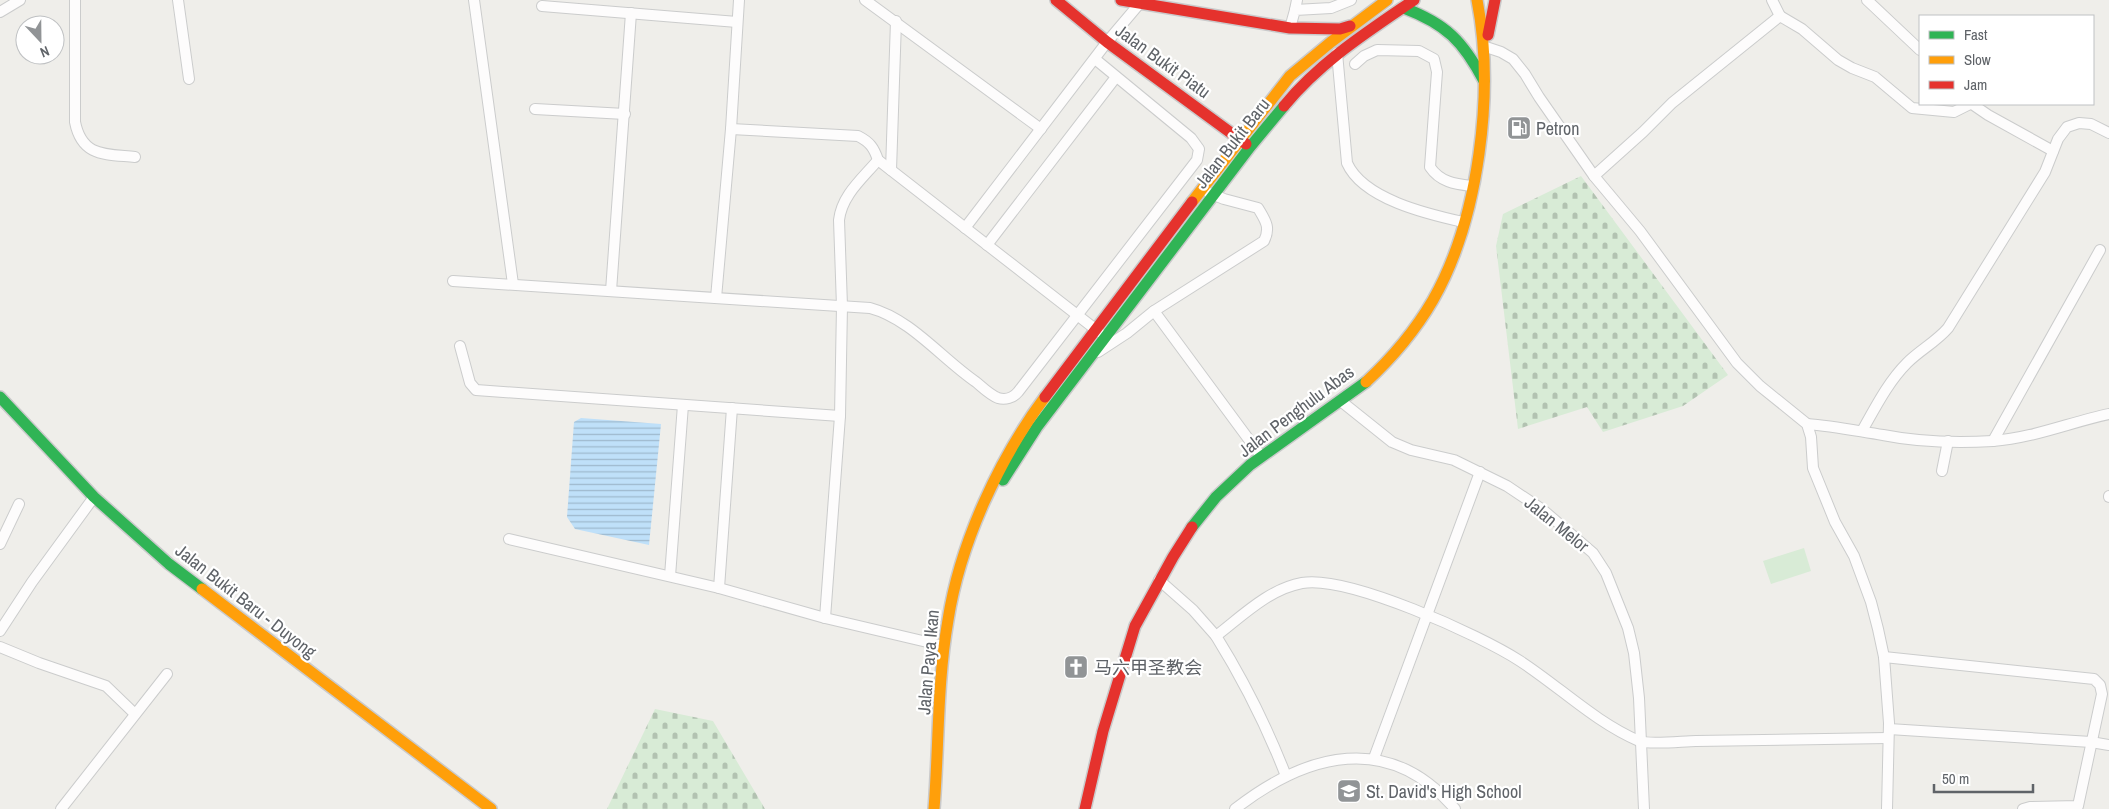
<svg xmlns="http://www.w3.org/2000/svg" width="2109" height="809" font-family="'Archivo Narrow','Noto Sans SC',sans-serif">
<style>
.green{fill:#d8ebd6}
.cemetery{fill:url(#cemetery-stones)}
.water{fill:url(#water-rules)}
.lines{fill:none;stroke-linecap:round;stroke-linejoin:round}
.street-casing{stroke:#cbcccc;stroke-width:12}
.fast-casing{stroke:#cacacb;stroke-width:14}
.slow-casing{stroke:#cacacb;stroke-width:14}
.jam-casing{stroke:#cacacb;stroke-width:14}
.street{stroke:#fdfcfc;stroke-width:10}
.fast{stroke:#30b455;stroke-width:11}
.slow{stroke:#ff9f0a;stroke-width:11}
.jam{stroke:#e5322d;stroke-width:11}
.labels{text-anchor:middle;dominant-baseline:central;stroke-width:4.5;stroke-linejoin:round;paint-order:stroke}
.street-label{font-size:18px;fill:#5f6368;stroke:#fff}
.poi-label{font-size:18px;fill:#5f6368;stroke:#fff;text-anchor:start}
</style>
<defs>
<pattern id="cemetery-stones" width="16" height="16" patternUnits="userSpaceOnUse" patternTransform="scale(1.25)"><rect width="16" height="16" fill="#d8ebd6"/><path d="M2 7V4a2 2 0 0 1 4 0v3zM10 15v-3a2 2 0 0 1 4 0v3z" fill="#b2c2b1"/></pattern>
<pattern id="water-rules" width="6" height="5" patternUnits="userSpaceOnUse" patternTransform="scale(1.25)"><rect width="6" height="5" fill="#bfe0f9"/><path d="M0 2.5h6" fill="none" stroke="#9eb9cd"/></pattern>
</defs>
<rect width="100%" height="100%" fill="#efeeea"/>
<path class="green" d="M1804,548l7,23 -40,13 -8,-23z"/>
<g class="cemetery">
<path d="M1581,176l147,199 -45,31 -80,26 -16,-25 -69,22 -22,-183 7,-32z"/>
<path d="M655,709l58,12 52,88h-158z"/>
</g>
<path class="water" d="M581,418l80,6 -12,121 -74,-16 -8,-12 7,-95z"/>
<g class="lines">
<defs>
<g id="street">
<path d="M75,0v122c7,35 30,32 60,35"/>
<path d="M178,0l11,79"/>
<path d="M474,0l39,284"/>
<path d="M865,0l176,129"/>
<path d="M1772,0l8,16"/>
<path d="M1867,0l53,50"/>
<path d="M542,6l195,16"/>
<path d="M1295,10l2,-10"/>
<path d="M0,12l20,-12"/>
<path d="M1290,28l5,-18 36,-2 20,-8"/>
<path d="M1486,47l15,5 12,7 12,15 14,23 55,79 46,55 97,132 23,23 47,38 4,13 2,31 22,54 19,34 17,46 7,27 6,28 5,66 -2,86"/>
<path d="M1337,53l10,110c16,36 80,51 116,59"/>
<path d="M1355,64l9,-8 13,-6 42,1 15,8 3,13 -7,95c10,15 25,17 41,19"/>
<path d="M1972,104l16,11 65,36"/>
<path d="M535,109l90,5"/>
<path d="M731,129l127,7c12,6 16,12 20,24l221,172"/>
<path d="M891,170l5,-149"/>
<path d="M1594,176l49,-44 29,-29 108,-87 22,13 36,31 14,8 23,9 37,31 42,4 16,-8"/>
<path d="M965,228l142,-186 33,-39"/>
<path d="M987,245l129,-168"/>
<path d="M453,281l417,27c41,11 71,50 106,74 6,5 14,13 22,16 7,2 15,0 20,-6l179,-232 2,-11 -8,-11 -96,-79"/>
<path d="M611,291l20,-278"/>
<path d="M716,298l15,-169 8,-129"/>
<path d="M1154,311l107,145"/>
<path d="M460,346l10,37 6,7 364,26"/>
<path d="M1098,352l29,-19 27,-22 110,-70c7,-14 1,-21 -6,-33l-34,-9 -15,-6"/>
<path d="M1342,402l50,40 19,8 43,10 53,26 36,24 50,43 13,20 22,55 6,25 5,45 5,111"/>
<path d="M1807,424c26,2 50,7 76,11 35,7 74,8 110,6 40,-3 78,-19 116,-27"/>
<path d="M1862,431c13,-23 26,-49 45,-68 13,-13 29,-21 41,-35l97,-156 13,-33 9,-12 12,-4 12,1 18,9"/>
<path d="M1993,441l107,-191"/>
<path d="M1942,471l6,-30"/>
<path d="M2109,497v-1"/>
<path d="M509,539l210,49 106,30 119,28"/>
<path d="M0,544l19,-40"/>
<path d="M670,576l13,-171"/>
<path d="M1159,580l34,30 23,26"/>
<path d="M719,588l13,-180"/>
<path d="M825,618l15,-202 2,-110 -3,-86c3,-25 23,-41 39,-60"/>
<path d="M0,631l32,-49 62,-85"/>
<path d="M0,647l39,16 67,23 29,28"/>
<path d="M1884,657l210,22 6,6 2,9 -24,112 -48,1 -7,2"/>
<path d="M1889,729l202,13 18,3"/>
<path d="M1374,758l106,-286"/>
<path d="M1286,776c-19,-49 -42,-95 -70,-140 26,-20 53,-47 86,-53 46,-8 178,52 218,78 40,26 75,61 119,80 10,4 45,0 57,0 64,-1 128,-2 192,-3"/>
<path d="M61,809l106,-135"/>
<path d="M1235,809c72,-56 154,-78 220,0"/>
</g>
<g id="fast">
<path d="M1404,8c42,16 59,33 80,73"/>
<path d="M0,397l94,100 75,67 33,25"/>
<path d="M1003,480l34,-53 213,-280 34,-41"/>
<path d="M1192,527l24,-30 34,-32 116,-83"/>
</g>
<g id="slow">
<path d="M1192,202l98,-126 41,-34 56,-42"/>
<path d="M1366,382c26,-24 49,-51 67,-82 46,-81 62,-209 44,-300"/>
<path d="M202,589l289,220"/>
<path d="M934,809c5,-63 3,-126 14,-189 12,-77 51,-161 97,-223"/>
</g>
<g id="jam">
<path d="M1056,0l51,42 139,102"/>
<path d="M1121,0l169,28 50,1 10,-3"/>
<path d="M1488,35l7,-35"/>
<path d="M1284,106c36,-44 83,-74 130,-106"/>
<path d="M1045,397l147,-195"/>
<path d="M1085,809l18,-78 32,-105 38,-69 19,-30"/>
</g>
</defs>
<use href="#street" class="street-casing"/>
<use href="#fast" class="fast-casing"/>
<use href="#slow" class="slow-casing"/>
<use href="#jam" class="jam-casing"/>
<use href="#street" class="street"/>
<use href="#fast" class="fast"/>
<use href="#slow" class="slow"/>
<use href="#jam" class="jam"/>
</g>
<defs>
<symbol id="fuel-square" viewBox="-11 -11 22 22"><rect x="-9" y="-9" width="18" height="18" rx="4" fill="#919496" stroke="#fff"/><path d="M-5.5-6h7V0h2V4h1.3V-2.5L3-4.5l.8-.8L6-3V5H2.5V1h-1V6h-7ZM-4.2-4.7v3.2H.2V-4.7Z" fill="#fff"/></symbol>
<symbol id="church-square" viewBox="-11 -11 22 22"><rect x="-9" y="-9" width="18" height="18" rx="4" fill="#919496" stroke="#fff"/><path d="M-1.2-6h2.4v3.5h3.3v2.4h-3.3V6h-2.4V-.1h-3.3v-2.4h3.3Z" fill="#fff"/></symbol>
<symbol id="school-square" viewBox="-11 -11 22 22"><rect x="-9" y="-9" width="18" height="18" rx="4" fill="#919496" stroke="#fff"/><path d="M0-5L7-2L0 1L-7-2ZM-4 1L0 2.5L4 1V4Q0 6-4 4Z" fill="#fff"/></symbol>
</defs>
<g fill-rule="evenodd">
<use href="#fuel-square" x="1505" y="114" width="28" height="28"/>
<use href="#church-square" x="1062" y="653" width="28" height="28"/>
<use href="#school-square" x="1335" y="777" width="28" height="28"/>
</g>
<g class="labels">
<g class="street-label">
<text transform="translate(1163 61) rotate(36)">Jalan Bukit Piatu</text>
<text transform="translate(1232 143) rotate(-52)">Jalan Bukit Baru</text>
<text transform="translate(1296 411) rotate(-37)">Jalan Penghulu Abas</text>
<text transform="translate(1557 524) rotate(39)">Jalan Melor</text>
<text transform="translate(246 601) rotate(38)">Jalan Bukit Baru - Duyong</text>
<text transform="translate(928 662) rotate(-85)">Jalan Paya Ikan</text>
</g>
<g class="poi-label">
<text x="1536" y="128">Petron</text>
<text x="1094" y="667">马六甲圣教会</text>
<text x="1366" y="791">St. David's High School</text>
</g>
</g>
<rect x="1919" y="15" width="175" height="90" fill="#ffffff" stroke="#bfc1c3"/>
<rect x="1929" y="31" width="25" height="8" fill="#30b455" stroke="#bfc1c3"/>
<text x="1964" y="40" font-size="15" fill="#5f6368">Fast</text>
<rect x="1929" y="56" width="25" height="8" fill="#ff9f0a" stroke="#bfc1c3"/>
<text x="1964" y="65" font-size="15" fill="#5f6368">Slow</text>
<rect x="1929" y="81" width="25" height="8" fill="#e5322d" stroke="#bfc1c3"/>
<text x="1964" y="90" font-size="15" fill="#5f6368">Jam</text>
<g transform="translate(40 40) rotate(158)"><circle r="24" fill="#ffffff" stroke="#bfc1c3"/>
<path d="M0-4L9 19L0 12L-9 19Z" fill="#919496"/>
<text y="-8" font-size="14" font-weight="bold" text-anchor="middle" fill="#5f6368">N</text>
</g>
<path d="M1934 784v8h99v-8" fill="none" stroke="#5f6368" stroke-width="2.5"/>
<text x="1942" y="784" font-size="15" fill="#5f6368" stroke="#ffffff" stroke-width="4" paint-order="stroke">50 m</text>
</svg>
